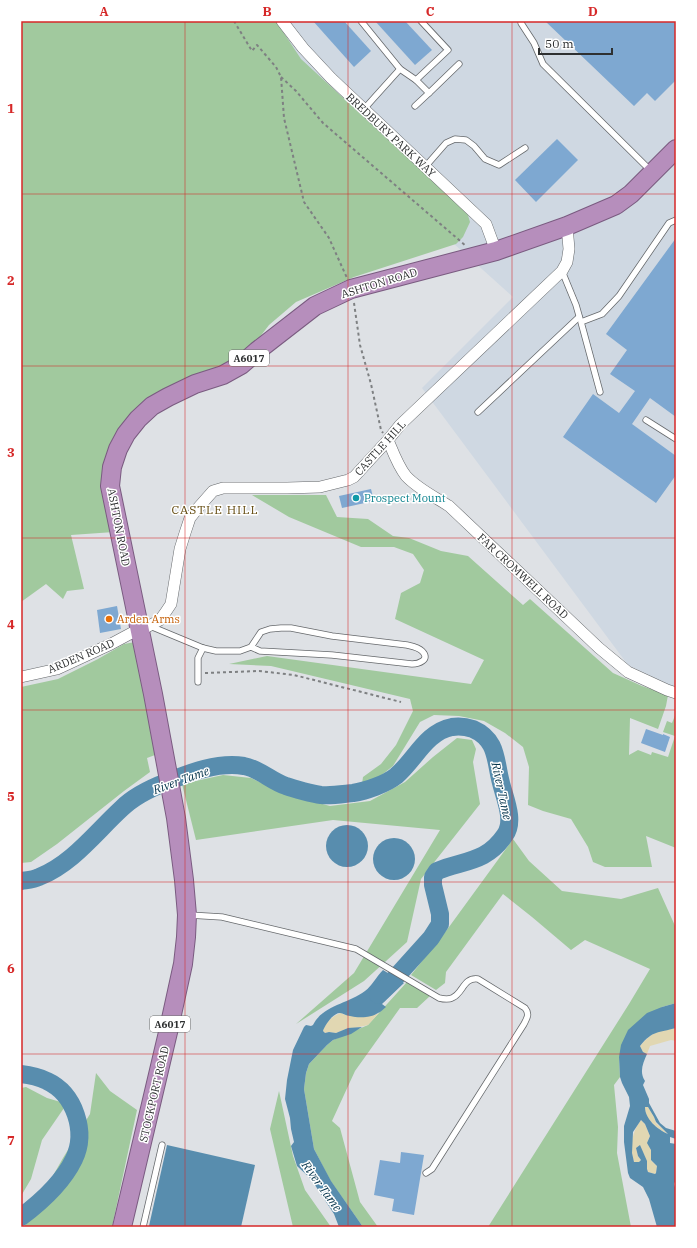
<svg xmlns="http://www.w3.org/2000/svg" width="697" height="1248" font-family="'IBM Plex Serif',serif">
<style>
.built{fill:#cfd8e2}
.green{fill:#a1c99e}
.sand{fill:#e1d7b2}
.water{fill:#588dae;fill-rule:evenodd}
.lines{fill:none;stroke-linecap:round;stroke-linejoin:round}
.river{stroke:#588dae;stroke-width:18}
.building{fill:#7ea8d1}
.service-casing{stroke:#66696c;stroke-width:7}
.minor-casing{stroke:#66696c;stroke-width:12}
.trunk-casing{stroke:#7a5b80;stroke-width:20}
.path{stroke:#7e8082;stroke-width:2;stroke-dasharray:3 3;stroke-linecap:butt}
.service{stroke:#fff;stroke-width:5.5}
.minor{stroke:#fff;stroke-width:11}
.trunk{stroke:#b68ebc;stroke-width:18}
.grid{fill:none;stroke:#d62828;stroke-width:1;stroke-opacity:0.55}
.culture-dot{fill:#0f9aa8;stroke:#fff;stroke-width:1.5}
.food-dot{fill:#e8710a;stroke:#fff;stroke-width:1.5}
.labels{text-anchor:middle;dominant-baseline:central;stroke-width:3;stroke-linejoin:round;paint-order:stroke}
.shield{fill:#fff;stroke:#6d6e6f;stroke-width:1}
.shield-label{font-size:10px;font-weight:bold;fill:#2e3031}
.street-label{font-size:11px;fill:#2e3031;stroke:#fff}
.culture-label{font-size:11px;fill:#0d838f;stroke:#fff;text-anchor:start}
.food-label{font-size:11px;fill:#c56008;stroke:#fff;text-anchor:start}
.neighbourhood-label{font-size:12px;letter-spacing:1px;fill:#654c11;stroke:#fff}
.water-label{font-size:12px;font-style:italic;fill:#03324a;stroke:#fff}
.neatline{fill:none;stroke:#d62828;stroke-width:1.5}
.grid-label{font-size:13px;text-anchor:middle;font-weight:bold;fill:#d62828}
</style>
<rect width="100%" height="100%" fill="#dee1e5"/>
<path class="built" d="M278,21h398v667l-48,-23 -206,-277 91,-91 -60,-54 -156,-179z"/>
<g class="green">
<path d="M21,21h255l25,38 166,153 3,10 -7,15 -7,7 -102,33 -58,25 -27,23 -13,17 -12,12 -124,78 -6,100 -43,3 13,54 -17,2 -4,8 -17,-15 -25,18z"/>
<path d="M252,495h74l11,22 31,2 25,17 16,2 32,13 27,5 55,49 7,-6 83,74 29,13 26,9 -2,11 -8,23 -28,-11 -1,37 9,-5 13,5 1,-3 16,5 7,-21 -12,-4 4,-11 5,2 4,-10v135l-30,-12 6,31h-47l-12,-5 -5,-15 -17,-28 -28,-8 -15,-6 1,-38 -6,-20 -18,-14 -21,-12 -25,-5 -25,-1 -14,7 -27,44 -19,15 -12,3 1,-7 18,-13 15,-19 17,-34 -3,-12 -139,-33 -42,-2 38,-8 204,28 13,-24 -89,-41 6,-26 19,-10 4,-13 -11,-16 -19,-7h-33l-72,-30z"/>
<path d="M135,642l20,113 -8,3 3,14 -26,19 -67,53 -26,18 -10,1v-176l37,-8 40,-20 26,-15z"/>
<path d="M457,738l15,2 4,9 -3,13 7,42 -59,75 -14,63 -43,39 -68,43 58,-51 86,-143 -107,-10 -137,20 -14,-56 41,-9 28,3 37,17 42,11 40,-5 35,-19 28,-25z"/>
<path d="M513,839l16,22 33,30 59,8 37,-11 18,40v75l-14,4 -43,50 1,20 -6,8 4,42 -1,26 14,74h-143l141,-223 21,-35 -65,-29 -14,10 -39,-33 -29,-23 -57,78 -1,11 -9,7 -25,-15 38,-48z"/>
<path d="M407,982l23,14 -13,12h-17l-45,63 -23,50 8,7 20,74 18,25h-15l-33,-47 -16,-31 -10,-60 2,-16 3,-9 18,-19 6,-5 35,-15z"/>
<path d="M96,1073l14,18 27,19 -25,117h-88l39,-69 27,-44z"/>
<path d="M26,1087l21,11 17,5v5l-22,32 -11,39 -10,17v-108z"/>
<path d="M279,1091l14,65 12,34 26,37h-38l-23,-98z"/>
</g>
<g class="sand">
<path d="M341,1013l4,2h29l5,-2 -11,12 -13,3h-7l-12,5 -7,-1 -4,1 -2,-2c2,-8 10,-16 18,-18z"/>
<path d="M676,1028v13l-5,-1 -21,6 -3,8 -4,-2 -3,-6c6,-7 13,-14 23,-16 5,-1 9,-1 13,-2z"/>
<path d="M645,1107h3l6,10 2,6 12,11c-10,-5 -24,-15 -23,-27z"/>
<path d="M641,1120l4,4 5,12 -2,4 3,10v10l6,6 -1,7 -1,1 -7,-2c-5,-11 2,-17 -12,-24l2,8 3,4 -2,2h-5c-5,-14 -2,-31 7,-42z"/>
</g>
<g class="water">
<circle cx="347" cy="846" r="21"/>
<circle cx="394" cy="859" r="21"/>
<path d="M383,970l21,13 -22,21 4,3c-3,2 -5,5 -8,6 -7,5 -20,5 -28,3 -4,0 -7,-3 -10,-3 -7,0 -15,12 -17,18l2,2 4,-1 7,1 12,-5 14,-1 -11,7 -18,6 -6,5 -18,19 -3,9 -2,16 10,60 17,32 32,46h-24l-5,-13 -23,-35 -14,-13 -6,-20 3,-4 -3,-13 -1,-11 -5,-19 2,-19 6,-30 11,-23 2,-2 5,1 2,-1c10,-20 35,-21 52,-34 7,-5 11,-14 18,-21z"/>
<path d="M676,1003v25c-18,5 -23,2 -36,18l3,6 4,2c-4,9 -8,18 -2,27l-2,4 6,14v4l11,20 6,5 10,3v8l-6,-2v6l6,1v35l-2,5 2,7v36h-19l-8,-28 -6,-12 -13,-9 -2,-5 -4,-31v-16l6,-20 -1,-9 -7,-14 -2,-6 -1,-20 2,-12 7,-15 19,-17 15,-6zM645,1107h3l6,10 2,5 12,12c-11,-5 -23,-15 -23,-27zM641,1120l4,4 5,12 -3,7 4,7v10l6,6 -1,7 -1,1 -7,-2 -1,-3v-8l-7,-16 -4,3 2,8 3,4 -2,2h-5l-2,-9 1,-21z"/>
<path d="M167,1145l88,20 -14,62h-88l-4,-1z"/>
</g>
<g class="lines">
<g class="river">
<path d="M21,881c6,-1 12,-1 18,-4 33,-13 56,-44 82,-68 12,-12 30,-21 46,-27 24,-10 51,-20 77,-16 16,3 27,15 42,20 8,3 27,8 35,9 10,1 22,-1 32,-2 13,-2 33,-9 43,-17 19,-16 30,-44 56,-49 6,-1 15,0 21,2 25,11 22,32 28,54 4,16 14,38 4,52 -19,28 -41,25 -68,36l-4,6v8l7,29v10l-9,14 -36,40 -17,17"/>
<path d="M21,1074c9,1 18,3 26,7 28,13 40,51 27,78 -11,23 -33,43 -53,58"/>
</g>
</g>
<g class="building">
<path d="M313,21h31l27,30 -17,16z"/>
<path d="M375,21h30l27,29 -17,15z"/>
<path d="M545,21h131v59l-21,21 -8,-8 -13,13z"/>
<path d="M557,139l21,21 -42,42 -21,-22z"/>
<path d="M676,238v179l-26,-19 -18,26 44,32v19l-20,28 -93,-66 30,-43 26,19 16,-22 -25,-17 17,-24 -21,-16z"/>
<path d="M371,489l3,12 -32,7 -3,-12z"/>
<path d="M117,606l4,23 -21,4 -3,-23z"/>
<path d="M646,729l17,6v-1l7,3 -5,15 -24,-9z"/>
<path d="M401,1152l23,3 -10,60 -22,-4 2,-12 -20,-4 6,-35 20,3z"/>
</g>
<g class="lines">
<defs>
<g id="service">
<path d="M361,21l39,48 16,11 32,-30 -27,-29"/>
<path d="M521,21v2l13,20 9,21 108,107"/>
<path d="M416,80l13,13 30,-29"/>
<path d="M415,106l14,-13"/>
<path d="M364,109l36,-40"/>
<path d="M425,167l21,-24 9,-4 11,1 8,6 11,13 14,6 26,-17"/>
<path d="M562,271l14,34 4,14"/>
<path d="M600,392l-19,-70 21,-8 17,-18 50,-73 7,-3"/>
<path d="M478,412l101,-95"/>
<path d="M646,420l30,19"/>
<path d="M150,626l53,22 13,3h24l11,-4 10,-15 9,-3 11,-1h10l41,8 75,9c4,1 11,2 15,6 9,9 -4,13 -10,13l-80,-9 -72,-4 -9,-4"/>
<path d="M198,682v-24l5,-10"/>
<path d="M189,915l33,2 134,32 83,49c4,1 9,2 13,0 11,-4 11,-21 26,-19l47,29c5,6 2,10 -1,16l-92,145 -6,4"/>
<path d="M143,1227l19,-82"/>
</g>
<g id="minor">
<path d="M282,21l21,27 28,30 155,146 10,27"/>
<path d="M388,440c5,12 10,26 18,36 12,13 29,21 43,30l150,142 29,24 39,18 9,3"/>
<path d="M21,677l36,-8 54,-25 28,-15 6,-1 15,-8 5,-7 6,-9 9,-55 5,-16 5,-15 8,-10 15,-17 10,-3h64l33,-1 28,-7 6,-3 34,-37 12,-15 162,-154 5,-9 2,-13 -2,-23"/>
</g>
<path id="trunk" d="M122,1227l47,-199 14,-64 3,-27 1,-22 -3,-35 -8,-62 -23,-124 -43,-208 2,-19 6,-18 8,-15 12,-15 14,-13 16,-9 27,-13 28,-9 18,-10 16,-14 58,-45 36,-17 145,-38 71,-25 49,-21 15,-11 45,-45"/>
</defs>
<use href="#service" class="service-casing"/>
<use href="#minor" class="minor-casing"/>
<use href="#trunk" class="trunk-casing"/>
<g class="path">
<path d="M234,21l18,30 5,-6 19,22 5,10 3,41 20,84 25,36 18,40"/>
<path d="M281,77l15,14 27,32 143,123"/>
<path d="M354,303l6,42 11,39 10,46 2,3"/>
<path d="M205,673l54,-2 35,4 107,27"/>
</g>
<use href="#service" class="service"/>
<use href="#minor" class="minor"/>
<use href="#trunk" class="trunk"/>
</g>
<path class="grid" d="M185,21v1206M348,21v1206M512,21v1206M21,194h655M21,366h655M21,538h655M21,710h655M21,882h655M21,1054h655"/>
<circle class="culture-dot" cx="356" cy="498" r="4"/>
<circle class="food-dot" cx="109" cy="619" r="4"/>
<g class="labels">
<g class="shield">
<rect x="229" y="350" width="40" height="16" rx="3"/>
<rect x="150" y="1016" width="40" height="16" rx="3"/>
</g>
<g class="shield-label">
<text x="249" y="358">A6017</text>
<text x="170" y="1024">A6017</text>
</g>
<g class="street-label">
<text transform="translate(391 135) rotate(43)">BREDBURY PARK WAY</text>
<text transform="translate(379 283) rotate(-17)">ASHTON ROAD</text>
<text transform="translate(380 448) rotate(-48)">CASTLE HILL</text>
<text transform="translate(119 527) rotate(79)">ASHTON ROAD</text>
<text transform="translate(523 576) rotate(43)">FAR CROMWELL ROAD</text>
<text transform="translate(81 656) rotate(-23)">ARDEN ROAD</text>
<text transform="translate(154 1094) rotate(-77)">STOCKPORT ROAD</text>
</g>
<g class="culture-label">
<text x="364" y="498">Prospect Mount</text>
</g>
<g class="food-label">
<text x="117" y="619">Arden Arms</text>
</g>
<g class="neighbourhood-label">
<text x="215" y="509">CASTLE HILL</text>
</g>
<g class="water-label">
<text transform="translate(181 780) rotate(-20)">River Tame</text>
<text transform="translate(502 791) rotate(78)">River Tame</text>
<text transform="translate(322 1186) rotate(54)">River Tame</text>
</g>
</g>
<rect width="697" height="1248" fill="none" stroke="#ffffff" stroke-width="44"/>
<path d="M539 48v6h73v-6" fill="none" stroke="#2e3031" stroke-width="2"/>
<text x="545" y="48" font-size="12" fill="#2e3031" stroke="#ffffff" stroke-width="3" paint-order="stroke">50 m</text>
<rect x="22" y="22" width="653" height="1204" class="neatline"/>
<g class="grid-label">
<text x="104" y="16">A</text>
<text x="267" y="16">B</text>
<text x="430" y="16">C</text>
<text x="593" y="16">D</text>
<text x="11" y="113">1</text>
<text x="11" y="285">2</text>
<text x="11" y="457">3</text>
<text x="11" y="629">4</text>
<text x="11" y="801">5</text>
<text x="11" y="973">6</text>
<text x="11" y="1145">7</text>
</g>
</svg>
